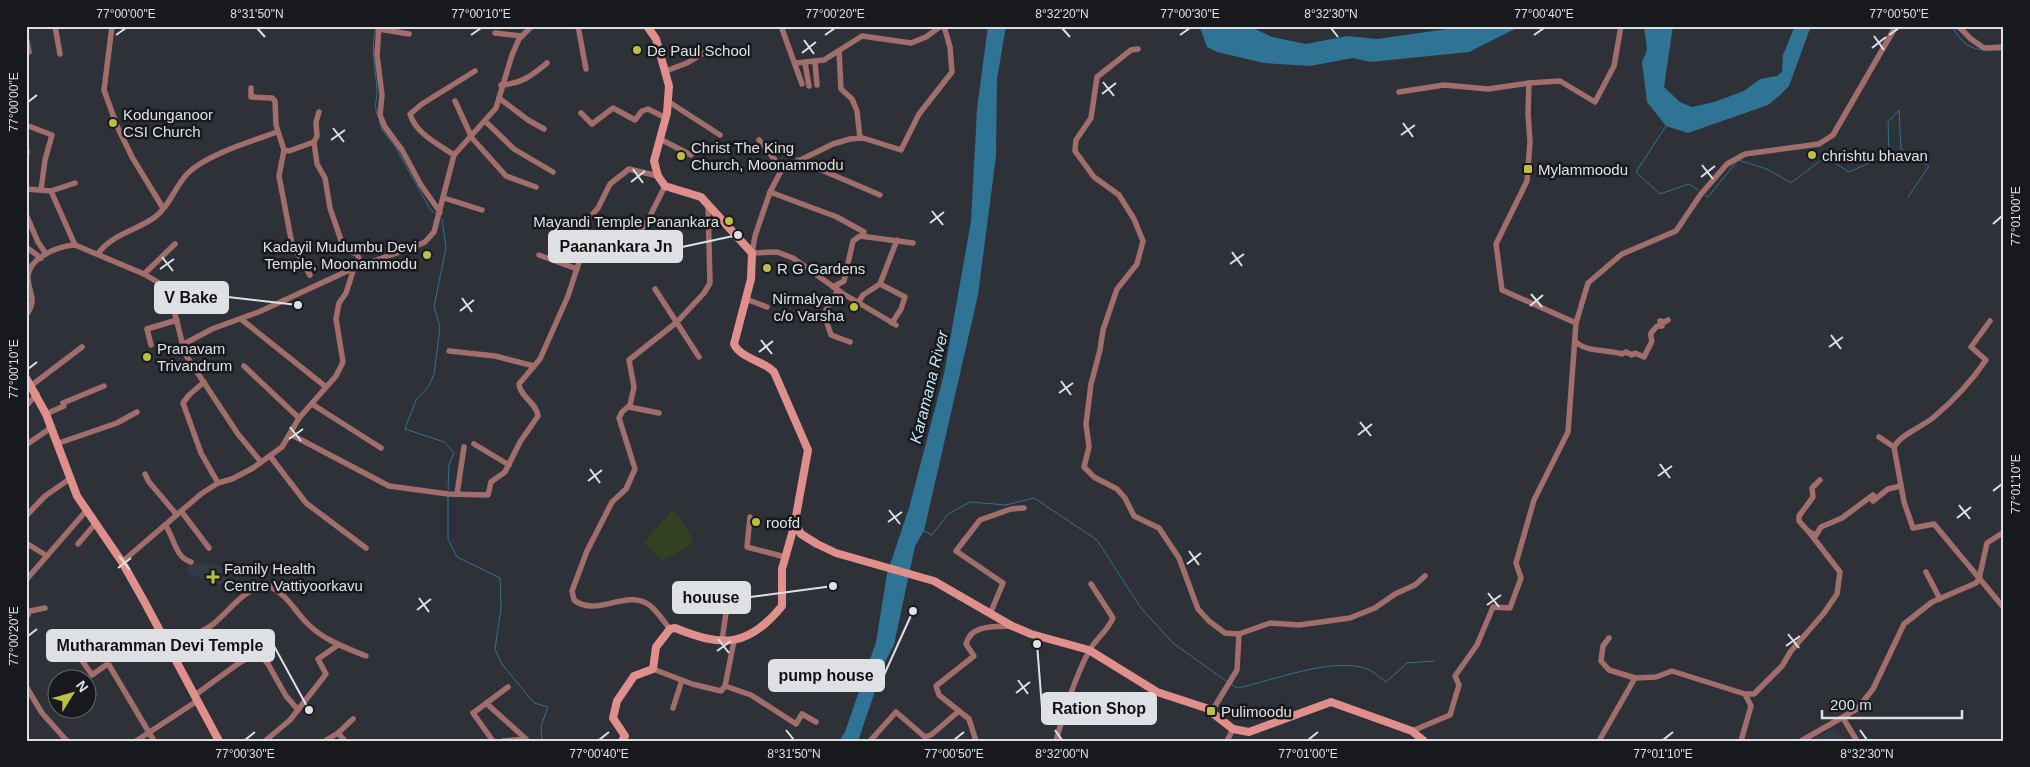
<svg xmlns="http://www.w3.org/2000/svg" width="2030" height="767" font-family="Arial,sans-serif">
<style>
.built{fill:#333a45}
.green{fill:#334123}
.water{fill:#2f7395}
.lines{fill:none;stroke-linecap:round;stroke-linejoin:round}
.stream{stroke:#2f7395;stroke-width:1}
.street{stroke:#a16e6c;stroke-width:5.5}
.secondary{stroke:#e08f8d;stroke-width:8}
.ticks{fill:none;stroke:#dee0e4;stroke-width:2}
.poi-dot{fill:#bcbf44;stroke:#17191c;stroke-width:2}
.labels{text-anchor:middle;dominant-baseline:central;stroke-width:5;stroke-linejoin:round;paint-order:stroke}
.poi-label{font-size:15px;fill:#dee0e4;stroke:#17191c;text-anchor:start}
.water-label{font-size:16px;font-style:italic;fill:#c3e6fa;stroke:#17191c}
.leader{fill:none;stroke:#dee0e4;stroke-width:2}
.callout-dot{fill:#dee0e4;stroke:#17191c;stroke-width:2}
.callout{fill:#dee0e4;stroke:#dee0e4;stroke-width:2}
.callout-label{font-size:16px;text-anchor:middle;font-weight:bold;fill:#111}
.neatline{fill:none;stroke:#dee0e4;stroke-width:2}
.ticks-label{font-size:12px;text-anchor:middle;fill:#dee0e4}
</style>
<rect width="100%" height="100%" fill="#2e3137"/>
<g class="built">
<path d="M189,563l22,1 13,4 4,12 -8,5 -13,-4 -21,-9z"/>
<path d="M1835,728l10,13 -33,-1z"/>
</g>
<path class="green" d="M674,509l17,26 1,9 -30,17 -18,-19z"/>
<g class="water">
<path d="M988,26h18l-9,53 -1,77 -18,139 -54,236 -9,15 -21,99 -9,17 -27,79h-19l6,-9 31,-90 11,-68 22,-66 35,-134 27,-153 6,-112z"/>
<path d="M1197,26l56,2 19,9 34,7 41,-8 30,3 91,-13h53l-52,26 -99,10 -17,-4 -43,8 -46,-3 -47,-11 -10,-5 -6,-17z"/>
<path d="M1644,26h29l-9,61 16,15 12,5 22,-5 30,-11 16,-12 17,-3 5,-4 1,-17 12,-29h16l-22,60 -10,10 -11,9 -80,28 -22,-7 -19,-24 -5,-40 5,-12z"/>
</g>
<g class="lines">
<g class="stream">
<path d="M1952,26c13,25 26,25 52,24"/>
<path d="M376,28c-6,20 0,42 1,63 0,8 -3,14 0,23"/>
<path d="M379,120l3,10 13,16 35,63 6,5"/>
<path d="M1666,126l-30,46 24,22 29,-10 9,6"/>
<path d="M1705,195l3,2 30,-37 29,9 24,14 34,-26 24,15 40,-18 -1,-32 11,-12 2,39 28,17 -21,31"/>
<path d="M442,219l4,29 -12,59 6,20 -6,47 -5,12 -13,14 -11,29 39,13 10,11 -5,12 -1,25"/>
<path d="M448,497v42l9,18 43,21 1,30 -6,41 6,14 33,40 14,4 -7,19 1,15"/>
<path d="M924,531l8,4 16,-21 22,-12 36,3 28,-7 63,42 44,68 32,35 53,38"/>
<path d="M1232,685l6,3c33,-7 96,-32 129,-19 6,2 13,9 19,13l21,-19 27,-2"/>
</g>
<g class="street">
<path d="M55,26l5,28"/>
<path d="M112,26l-8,64 13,36 15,31 31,51"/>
<path d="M379,26l-2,29 5,40 -2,20 5,12 17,23 19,35 19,27"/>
<path d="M578,26l8,43"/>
<path d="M781,26l21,58"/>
<path d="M1533,26h3"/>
<path d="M1958,26l13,13 13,9 20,-1"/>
<path d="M379,29l30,5"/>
<path d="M495,33l27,3"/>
<path d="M26,36l3,16"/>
<path d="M1138,49l-7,1 -34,27 -6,41 -15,22 -1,11 19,26 25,18 15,24 9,22 -6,23 -20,25 -14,41 -3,20 -9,34 -5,40 3,23 -5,20 10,10 23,12 8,9 9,18 25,12 20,30 19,51 11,12 16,12 14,1 31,-11 29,2 51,-7 25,-10 20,-14 20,-9 10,-9"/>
<path d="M839,51l2,38 11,10 5,12 3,27"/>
<path d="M815,62l2,23"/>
<path d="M796,63l28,-3 38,-24 49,7 15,-6 15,-11"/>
<path d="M805,63l4,23"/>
<path d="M666,71l21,-8 22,-13"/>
<path d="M501,85c21,-1 31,-10 46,-22"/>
<path d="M251,88v9l21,1 3,3 1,24 8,25 5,1 25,-9"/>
<path d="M1399,92l45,-7 44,4 41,-6"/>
<path d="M499,98l29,22 16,9"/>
<path d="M455,101l17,37 34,38 30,11"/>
<path d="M669,102l51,33"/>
<path d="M319,112l-3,10 1,14 -3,6 3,22 8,14 5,30 14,41 13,5 5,11"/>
<path d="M581,113l11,11 21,-16 22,12 7,-9 6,-2 18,9"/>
<path d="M486,122l28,27 39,23"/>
<path d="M26,125l26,10 -7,25 -4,30"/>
<path d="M660,139l31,16"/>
<path d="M759,140l23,29"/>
<path d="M284,150l-5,26 13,68 18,31"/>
<path d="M26,155l1,-3"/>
<path d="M454,155c-16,-11 -38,-21 -44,-41l12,-10 53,-33"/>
<path d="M798,160l82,35"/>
<path d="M26,189l25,2 24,-8"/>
<path d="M770,192l67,25 27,15"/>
<path d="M444,198l38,12"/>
<path d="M26,214l12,28 8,12"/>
<path d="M75,245l69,29 17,10 11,18 13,52 53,80 23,28"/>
<path d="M26,247l15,11"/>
<path d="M626,251l22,-31 17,-34"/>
<path d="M98,254c12,-19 40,-24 57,-37 14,-10 20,-30 32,-43 18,-19 65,-33 90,-42"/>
<path d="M539,255l38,14"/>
<path d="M144,274l31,-30"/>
<path d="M880,284l25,13 -4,12 -9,14"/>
<path d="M833,287l11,-6 9,-40 7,-5 53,7"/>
<path d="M655,289l44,68"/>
<path d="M838,290l-14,24 7,21 19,7"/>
<path d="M746,299l21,8"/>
<path d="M858,303l5,-8 17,-11 17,-44"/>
<path d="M26,315c12,-16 3,-20 2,-36 -1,-21 30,-33 47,-34l-24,-54"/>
<path d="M241,319l85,68"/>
<path d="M1576,323l12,-40 34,-29 54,-23 25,-37 26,-30 18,-10 74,-10 14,-9 63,-109"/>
<path d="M896,325l-54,-32 -49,-35 -16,-6 -25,1 3,-17 15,-44 12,-23 51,-25 17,-5 13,-1 38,12 18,-36 33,-42 -2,-25 -6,-21"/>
<path d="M1575,341c11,12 33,8 47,13l4,-2 6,3 3,-2 9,4 8,-16c-3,-10 0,-8 5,-15h5l-2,-5 5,1 3,-2"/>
<path d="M151,345l-4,-16 30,-9"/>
<path d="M182,345l30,-16 49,-18 93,-43"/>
<path d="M449,351l46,5 39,10"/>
<path d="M244,366l55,52"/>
<path d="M204,382l-15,13 -6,8 18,50 17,30"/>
<path d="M32,385l50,-38"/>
<path d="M312,404l69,44"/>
<path d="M26,406l11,-12"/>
<path d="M629,407l30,6"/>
<path d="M46,414l18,-8 -1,-3 41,-17"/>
<path d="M290,434l99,52 59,8 40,1 3,-13 14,-10 15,-30 18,-26c-1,-13 -18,-19 -19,-32l21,-25 28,-63 16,-49 2,-25 12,-14 12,-24 19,-15 29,7"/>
<path d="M1879,437l15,10 10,55 9,26 21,-4 70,84"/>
<path d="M59,443l58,-20 20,-11"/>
<path d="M474,444l35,21"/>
<path d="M26,445l26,-18"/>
<path d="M1894,447c7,-13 28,-20 40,-30 20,-17 37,-35 52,-57l-15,-13 19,-26"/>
<path d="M270,456l36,47 60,45"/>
<path d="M145,474l4,8 28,33"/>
<path d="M1820,480l-8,8 1,9 -14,19v5l10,11 7,3 5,-8 21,-9 31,-23v6l15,-12 13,-3"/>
<path d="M457,494l7,-47"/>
<path d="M181,511l28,37"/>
<path d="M26,516l19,-20 26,-18"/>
<path d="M750,517l-3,30 38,10"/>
<path d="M165,525c9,11 10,33 26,37"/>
<path d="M26,543l21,13"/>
<path d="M78,544l17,-20"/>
<path d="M122,562l79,-68 17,-11 14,-4 21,-11 29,-21 17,-29 37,-42 7,-14 -7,-43 3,-16 7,-10 8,-25 60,-21 11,-5 9,-10 20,-77 42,-47 16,-53 7,-16 13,-13"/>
<path d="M1926,572l14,27"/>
<path d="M26,580l60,-69"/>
<path d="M990,614l13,-31 -47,-32 24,-31 31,-11 13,-1"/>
<path d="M26,618l4,-7 15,-3"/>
<path d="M670,629c-7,-8 -15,-22 -24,-26 -21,-12 -51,14 -72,-3l-2,-9 15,-40 25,-49 14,-13 9,-20 -16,-51 3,-6 8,-7 4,-18 -5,-27 48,-38 27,-29 6,-10 -2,-79"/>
<path d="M1609,638l-6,8 -2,15 8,9 26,8"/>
<path d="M68,640l24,35 14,-10h3l45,76"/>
<path d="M722,640l6,-40"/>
<path d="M170,645c14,-6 30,-11 42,-20 17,-13 34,-40 57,-39 17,8 24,22 36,35 16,18 39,26 61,35"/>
<path d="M653,669l39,15 29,7 4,-5 9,-45"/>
<path d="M725,686l26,9 45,29 6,-10 14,8"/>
<path d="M27,688l15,25 25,28"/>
<path d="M1745,694h9l28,-28 9,-15 33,-38 13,-19 3,-22 -31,-40"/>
<path d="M195,695l44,-32 19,-11 10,12 18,32 12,14"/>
<path d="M486,703l40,36 -23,2"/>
<path d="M673,708l9,-28"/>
<path d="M1212,711l25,-41 2,-36"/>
<path d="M1843,718l14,23"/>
<path d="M1412,731l38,-16 9,-30 -4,-9 22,-31 16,-38 17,1 11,-30 -5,-15 18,-63 34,-68 8,-109 -74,-33 -6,-46 31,-63 3,-39 -2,-29 1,-30 31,-2 35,21 19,-36 7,-40"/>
<path d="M338,733l7,8"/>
<path d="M136,741l61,-40"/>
<path d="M265,741l25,-21 36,-46 -8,-15 20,-14"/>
<path d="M325,741l13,-8 15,-14"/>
<path d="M493,741l-20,-28 35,-26"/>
<path d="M870,741l26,-29 29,25 6,-2 28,-24"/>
<path d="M976,741l-7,-22 -30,-24 -3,-9 38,-30 -8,-12c5,-20 29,-17 46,-18"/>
<path d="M1056,741c8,-29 18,-61 32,-88 6,-13 19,-21 25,-35l-22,-34"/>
<path d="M1227,741l6,-12"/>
<path d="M1599,741l36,-63 21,-1 16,-6 73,23 6,12 -10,35"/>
<path d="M1801,741l56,-32 16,-20 31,-65 28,-22 44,-19 3,-4 8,-36 17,-11"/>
</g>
<g class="secondary">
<path d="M647,26l9,13 13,47 -2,27 -13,48 4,15 7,10 36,11 51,56 -1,26 -17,65c6,14 30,17 40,28l34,78 -12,66v9l5,9 16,10 19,9 98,28 78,45 19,8 58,16 68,42 49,16 27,21 16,3 82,-30 81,29 12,10"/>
<path d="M26,378l20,36 31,82 45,66 22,39 75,140"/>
<path d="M622,741l3,-5 -12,-18 4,-17 17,-25 19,-7 3,-22 14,-18 5,-1c47,19 73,20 107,-22v-37l13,-46"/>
</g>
</g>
<path class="ticks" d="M257,28l8,9M1062,28l8,9M1331,28l7,9M116,35l10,-7M471,35l10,-7M825,35l10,-7M1180,35l10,-7M1534,35l10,-7M1889,35l10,-7M1874,36l10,14M804,40l10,14M1872,48l14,-11M802,53l14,-11M1103,82l11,14M1102,94l14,-11M28,102l9,-7M1403,123l10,14M333,128l11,14M1401,135l14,-10M331,140l14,-10M1702,165l11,14M633,169l10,14M1701,177l14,-11M631,182l14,-11M932,211l11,14M930,223l14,-11M1993,224l9,-8M1232,252l10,14M162,257l11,14M1230,264l14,-10M160,269l14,-10M1531,294l11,13M462,298l10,14M1530,306l13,-11M460,311l14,-11M1831,335l10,14M761,340l11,14M1829,347l14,-10M759,352l14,-11M28,369l9,-7M1061,381l10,14M1059,393l14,-10M1360,422l11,14M290,427l11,14M1358,435l14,-11M289,439l14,-10M1660,464l10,14M590,469l10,14M1658,476l14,-10M588,481l14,-11M1993,491l9,-7M1959,505l11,14M889,510l11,14M1957,518l14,-11M888,522l14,-10M1189,551l10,14M119,556l11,14M1187,564l14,-11M118,568l13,-10M1488,593l11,14M419,598l10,14M1487,605l14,-10M417,610l14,-11M1788,634l11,14M28,636l9,-7M718,639l11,14M1786,646l14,-10M717,651l14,-10M1018,680l10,14M1016,693l14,-11M786,730l8,10M1055,730l7,10M1860,730l7,10M245,740l10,-8M599,740l10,-8M954,740l10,-8M1308,740l10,-8M1663,740l10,-8"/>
<g class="poi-dot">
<circle cx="637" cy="50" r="5"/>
<circle cx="113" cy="123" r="5"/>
<circle cx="1812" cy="155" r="5"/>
<circle cx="681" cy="156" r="5"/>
<rect x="1523" y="164" width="10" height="10" rx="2.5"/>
<circle cx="729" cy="221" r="5"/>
<circle cx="427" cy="255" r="5"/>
<circle cx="767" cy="268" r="5"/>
<circle cx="854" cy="307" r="5"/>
<circle cx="147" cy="357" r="5"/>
<circle cx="756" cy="522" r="5"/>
<path d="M210.5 569.5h5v5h5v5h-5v5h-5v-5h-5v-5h5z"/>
<rect x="1206" y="706" width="10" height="10" rx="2.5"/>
</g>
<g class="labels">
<g class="poi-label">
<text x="647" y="50">De Paul School</text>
<text x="123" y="114">Kodunganoor<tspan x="123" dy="17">CSI Church</tspan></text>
<text x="691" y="147">Christ The King<tspan x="691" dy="17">Church, Moonammodu</tspan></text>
<text x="1822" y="155">chrishtu bhavan</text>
<text x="1538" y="169">Mylammoodu</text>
<text x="719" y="221" text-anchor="end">Mayandi Temple Panankara</text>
<text x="417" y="246" text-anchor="end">Kadayil Mudumbu Devi<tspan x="417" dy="17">Temple, Moonammodu</tspan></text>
<text x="777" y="268">R G Gardens</text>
<text x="844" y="298" text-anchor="end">Nirmalyam<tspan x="844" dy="17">c/o Varsha</tspan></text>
<text x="157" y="348">Pranavam<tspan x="157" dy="17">Trivandrum</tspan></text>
<text x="766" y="522">roofd</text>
<text x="224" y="568">Family Health<tspan x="224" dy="17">Centre Vattiyoorkavu</tspan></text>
<text x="1221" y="711">Pulimoodu</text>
</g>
<g class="water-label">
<text transform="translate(929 387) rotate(-76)">Karamana River</text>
</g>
</g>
<path class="leader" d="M738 235L682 247M298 305L228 297M833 586L750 597M309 710L274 646M913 611L884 675M1037 644L1042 708"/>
<g class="callout-dot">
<circle cx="738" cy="235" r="5"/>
<circle cx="298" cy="305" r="5"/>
<circle cx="833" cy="586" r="5"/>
<circle cx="309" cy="710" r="5"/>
<circle cx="913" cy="611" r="5"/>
<circle cx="1037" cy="644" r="5"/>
</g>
<g class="callout">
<rect x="549" y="231" width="133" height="31" rx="5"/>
<rect x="155" y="282" width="73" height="31" rx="5"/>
<rect x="673" y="582" width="77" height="31" rx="5"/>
<rect x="47" y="630" width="227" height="31" rx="5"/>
<rect x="769" y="660" width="115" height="31" rx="5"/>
<rect x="1042" y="693" width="114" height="31" rx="5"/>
</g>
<g class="callout-label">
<text x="616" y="252">Paanankara Jn</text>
<text x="191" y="303">V Bake</text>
<text x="711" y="603">houuse</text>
<text x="160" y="651">Mutharamman Devi Temple</text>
<text x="826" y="681">pump house</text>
<text x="1099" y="714">Ration Shop</text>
</g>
<rect width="2030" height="767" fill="none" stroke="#17191c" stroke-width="55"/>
<g transform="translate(72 694) rotate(53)"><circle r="24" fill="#17191c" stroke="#67696c"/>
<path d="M0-4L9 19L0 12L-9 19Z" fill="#bcbf44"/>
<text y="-8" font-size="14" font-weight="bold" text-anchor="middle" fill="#dee0e4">N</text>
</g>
<path d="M1822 710v8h140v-8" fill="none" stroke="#dee0e4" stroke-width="2.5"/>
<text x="1830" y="710" font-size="15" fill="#dee0e4" stroke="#17191c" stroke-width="4" paint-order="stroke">200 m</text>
<rect x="28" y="28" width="1974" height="712" class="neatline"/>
<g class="ticks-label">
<text x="126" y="18">77°00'00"E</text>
<text x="257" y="18">8°31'50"N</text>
<text x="481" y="18">77°00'10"E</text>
<text x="835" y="18">77°00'20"E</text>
<text x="1062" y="18">8°32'20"N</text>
<text x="1190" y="18">77°00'30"E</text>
<text x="1331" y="18">8°32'30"N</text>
<text x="1544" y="18">77°00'40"E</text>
<text x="1899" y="18">77°00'50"E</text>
<text transform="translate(14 102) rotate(-90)" y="4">77°00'00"E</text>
<text transform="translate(2016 216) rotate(-90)" y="4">77°01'00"E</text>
<text transform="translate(14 369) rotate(-90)" y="4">77°00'10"E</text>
<text transform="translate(2016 484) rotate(-90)" y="4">77°01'10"E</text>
<text transform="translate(14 636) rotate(-90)" y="4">77°00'20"E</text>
<text x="245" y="758">77°00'30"E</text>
<text x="599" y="758">77°00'40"E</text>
<text x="794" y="758">8°31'50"N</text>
<text x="954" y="758">77°00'50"E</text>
<text x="1062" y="758">8°32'00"N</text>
<text x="1308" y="758">77°01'00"E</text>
<text x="1663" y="758">77°01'10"E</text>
<text x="1867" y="758">8°32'30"N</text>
</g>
</svg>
